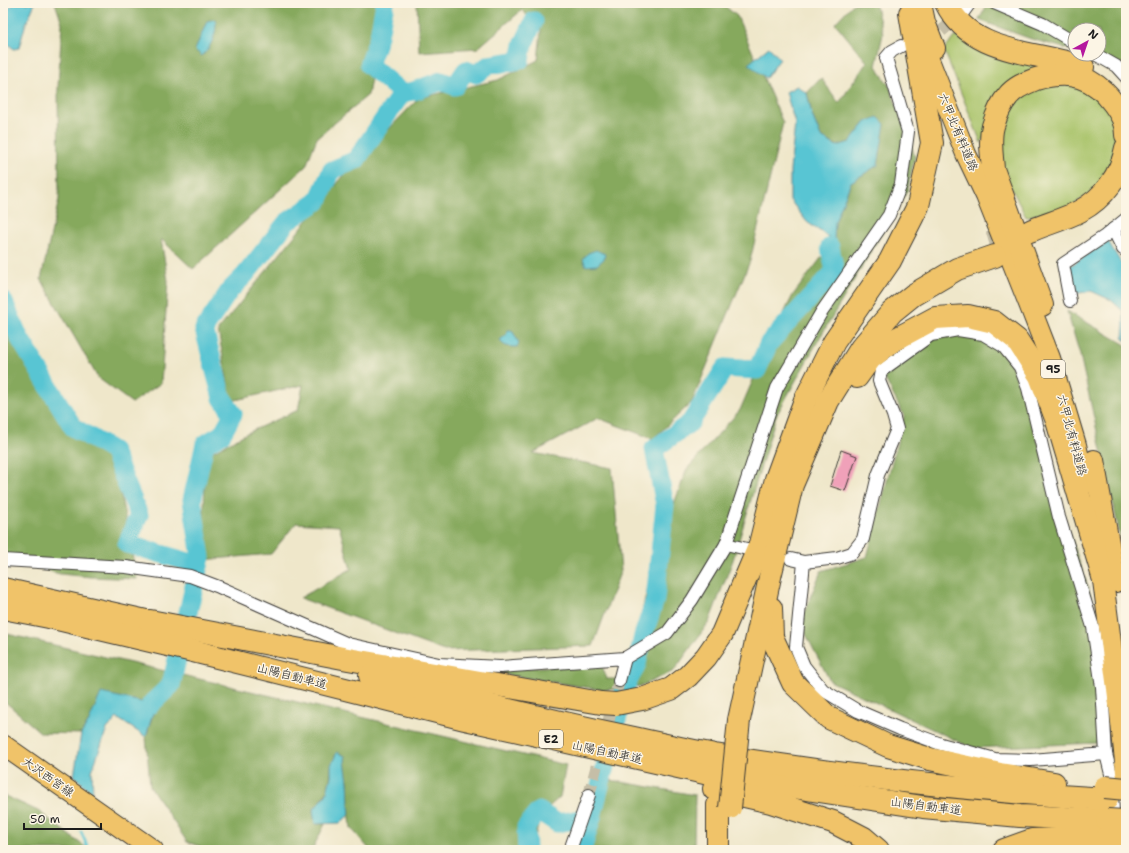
<svg xmlns="http://www.w3.org/2000/svg" width="1129" height="853" font-family="'Shantell Sans','Klee One',sans-serif">
<style>
.green{fill:#a8c369;stroke:#627042}
.forest{fill:#86a95d;stroke:#51623c}
.water{fill:#59c5d3;stroke:#3a7078}
.lines{fill:none;stroke-linecap:round;stroke-linejoin:round}
.stream{stroke:#59c5d3;stroke-width:3}
.river{stroke:#59c5d3;stroke-width:19}
.building{fill:#f0a1b9}
.street-tunnel{stroke:#c5bea7;stroke-width:12;stroke-dasharray:12 6;stroke-linecap:butt}
.highway-tunnel{stroke:#c5bea7;stroke-width:22;stroke-dasharray:22 11;stroke-linecap:butt}
.street-casing{stroke:#3c3a36;stroke-width:14}
.primary-casing{stroke:#3c3a36;stroke-width:22}
.highway-casing{stroke:#3c3a36;stroke-width:24}
.street{stroke:#fff;stroke-width:12}
.primary{stroke:#f0c369;stroke-width:20}
.highway{stroke:#f0c369;stroke-width:22}
.highway-bridge-casing{stroke:#3c3a36;stroke-width:24;stroke-linecap:butt}
.highway-bridge{stroke:#f0c369;stroke-width:22}
.labels{text-anchor:middle;dominant-baseline:central;stroke-width:3;stroke-linejoin:round;paint-order:stroke}
.shield{fill:#fcf5e5;stroke:#5f5d58;stroke-width:1}
.shield-label{font-size:11px;font-weight:bold;fill:#1c1c1c}
.street-label{font-size:12px;fill:#1c1c1c;stroke:#fcf5e5}
</style>
<rect width="100%" height="100%" fill="#fcf5e5"/>
<filter id="ink" filterUnits="userSpaceOnUse"><feTurbulence type="fractalNoise" baseFrequency=".025" numOctaves="2"/><feDisplacementMap in="SourceGraphic" scale="8" xChannelSelector="R" yChannelSelector="G"/><feConvolveMatrix kernelMatrix="1 2 1 2 8 2 1 2 1" color-interpolation-filters="sRGB"/></filter>
<filter id="wash" filterUnits="userSpaceOnUse"><feTurbulence type="fractalNoise" baseFrequency=".012" numOctaves="4" result="noise"/><feDisplacementMap in="SourceGraphic" scale="16" xChannelSelector="R" yChannelSelector="G"/><feGaussianBlur stdDeviation="0.9" result="paint"/><feColorMatrix in="noise" values="0 0 0 0 0 0 0 0 0 0 0 0 0 0 0 0 0 1.4 0 .05"/><feComposite in="paint" operator="in"/></filter>
<g filter="url(#wash)">
<rect width="100%" height="100%" fill="#efe7ca"/>
<g class="green">
<path d="M955,36l41,21 55,8 -28,9 -42,69 -37,-93z"/>
<path d="M1074,84l25,10 21,27 2,25 -26,44 -23,15 -47,12 -26,-51 1,-39 16,-26 24,-15z"/>
</g>
<g class="forest">
<path d="M55,3h325l1,21 -13,71 -51,43 -11,28 -113,103 -32,-30 7,42 -7,102 -29,20 -34,-25 -57,-99 18,-80 -1,-112 4,-64z"/>
<path d="M417,3h304l16,13 46,107 -33,138 -58,141 -39,37 -55,-21 -65,35 79,15 9,102 -28,76 -149,5 -144,-53 51,-29 -12,-43 -43,-3 -25,31 -69,6 4,-105 41,-22 51,-23 5,-25 -72,16 -13,-71 127,-156 74,-76 79,-18 40,-20 3,-30 -19,-20 -44,38 -59,4z"/>
<path d="M854,3h21l8,31 -7,32 14,21 25,70 -8,34 -88,148 -43,77 -43,144 -24,62 -35,49 -33,15 -38,4 -120,-19 118,-8 6,16h30l15,-43 -14,-8 20,-82 29,-77 53,-59 25,-58 28,-57 41,-54 1,-19 16,-40 27,-17 -12,-43 -16,20 -12,4 -17,-9 -9,-22 -5,-22 14,-15 18,25 28,-41 -32,-39z"/>
<path d="M985,3h141v62l-40,-11h13v-24h-24v21l-44,-12 -52,-19 8,-15z"/>
<path d="M1067,311l59,34v217l-46,-207z"/>
<path d="M3,317l62,92 46,35 26,135 -46,-2 -31,-3 -57,-15z"/>
<path d="M942,332l45,4 23,24 82,239 7,144 -127,5 -142,-67 -30,-58 21,-52 46,-14 37,-141 -20,-39 30,-34z"/>
<path d="M3,633l563,132 -6,32 -18,16 -11,37h-161l-19,-22 -3,-31v-16l-3,-13v-12l-14,9c0,22 -4,29 -18,45l2,14h10l-13,26h-108l-2,-3 -15,-5 -37,-56 -4,-49 7,-24 -64,8 -8,13 -40,-1 -38,-33z"/>
<path d="M610,780l85,15 -1,55h-108z"/>
<path d="M3,795l35,16 51,39h-86z"/>
</g>
<g class="water">
<path d="M16,3h19l-10,23 -6,22 -5,1 -11,-9v-29z"/>
<path d="M216,19c1,14 -4,27 -14,37l-7,-6 12,-29z"/>
<path d="M769,47l11,12 -14,19 -18,-14z"/>
<path d="M797,86l10,7 5,22 9,22 16,9 13,-4 16,-20 12,-5 7,7 -7,41 -27,17 -16,40 -1,19 -27,-19 -17,-22v-30l5,-46 -9,-32z"/>
<path d="M1108,241l13,22 5,2v76l-3,-2 1,-27 -13,-12 -20,-9 -17,3 -4,-28z"/>
<path d="M596,250l9,4 -1,5 -7,6 -11,1 -3,-7 5,-6z"/>
<path d="M508,330h4l7,13 -2,4c-7,0 -14,0 -17,-7l6,-5z"/>
<path d="M101,693l50,11 2,9 -7,24 -29,-19 -10,11 -15,42 1,23 -19,-18 7,-42 8,-13z"/>
<path d="M337,752l8,4c0,9 2,17 3,26 1,10 0,21 2,32l-10,9 -25,1 -2,-14 13,-15 5,-18v-12z"/>
</g>
<g class="lines">
<path class="stream" d="M81,832l8,18"/>
<g class="river">
<path d="M402,93l12,-2 27,-10 14,5 11,-16 10,4 13,-9 31,-5 3,-15 11,-24"/>
<path d="M3,300l16,37 54,90 40,24 26,64 -12,29 72,21"/>
<path d="M151,704l20,-19 30,-128 -9,-57 13,-56 17,-10 11,-20 -11,-16 -18,-69 26,-39 15,-15 42,-53 31,-21 14,-31 24,-10 46,-67 -33,-28 10,-29 6,-33"/>
<path d="M527,850l-1,-23 13,-16 18,12 35,-6"/>
<path d="M582,850l10,-33 34,-132 11,-21 6,-28 12,-36 10,-95 -11,-56 36,-26 35,-55 32,2 12,-27 66,-72 -5,-24"/>
</g>
</g>
<g id="blocks">
<path class="building" d="M841,450l16,6 -12,35 -15,-5z"/>
</g>
</g>
<g filter="url(#ink)">
<use href="#blocks" fill-opacity="0" stroke="#3c3a36" stroke-width="1"/>
<g class="lines">
<g class="street-tunnel">
<path d="M925,38l14,-5 21,-17"/>
<path d="M589,795l30,-114"/>
</g>
<path class="highway-tunnel" d="M989,243l34,-10"/>
<defs>
<g id="street">
<path d="M994,3l49,21 32,19"/>
<path d="M962,14l8,-11"/>
<path d="M1095,54l21,12 10,11"/>
<path d="M1113,229l10,20 3,2"/>
<path d="M1070,301l-7,-37 42,-28 21,-17"/>
<path d="M726,544l21,5"/>
<path d="M791,559l13,3 -8,85 8,19 19,24 35,21 42,18 41,15 54,15 36,1 75,-6 5,20 4,76"/>
<path d="M3,560l123,7 64,9 29,11 129,57 91,20 61,3 125,-9 -6,23"/>
<path d="M804,562l33,-4 15,-5 11,-14 15,-64 19,-46 -4,-14 -14,-34 2,-10 50,-36 27,-5 25,4 20,12 17,21 8,21 31,129 34,110 9,60 4,67"/>
<path d="M625,658l42,-25 25,-33 34,-56 51,-156 44,-75 68,-98 12,-31 7,-52 -22,-74 6,-7 9,-5"/>
<path d="M570,850l19,-55"/>
</g>
<g id="primary">
<path d="M921,3l4,19 10,26"/>
<path d="M920,37l46,117 20,42 43,108 21,54 26,87 9,39"/>
<path d="M1094,460l22,122"/>
<path d="M1101,565l19,147 6,60"/>
<path d="M3,745l150,105"/>
</g>
<g id="highway">
<path d="M946,3c26,53 89,47 137,64"/>
<path d="M1030,231c16,-7 35,-12 50,-20 24,-13 41,-36 46,-63"/>
<path d="M1042,305l-49,-136c-1,-14 -4,-29 0,-43 3,-10 8,-22 15,-30 7,-9 18,-13 28,-17 33,-10 58,-3 78,25 7,10 12,18 12,31"/>
<path d="M857,377l13,-18 24,-19 41,-22 33,-2 26,6 23,18 23,36 17,45 47,159"/>
<path d="M3,589l161,36"/>
<path d="M3,608l46,9 144,34 272,68 244,55 214,33 97,9 87,4"/>
<path d="M771,608l1,29 21,46 36,35 59,28 42,13 70,15 54,9"/>
<path d="M150,621l198,38 253,44 15,1 26,-5 29,-10 17,-13 18,-19 16,-23 38,-90 16,-65 29,-79 29,-58 56,-81 28,-55 14,-63 -22,-130"/>
<path d="M370,676c88,22 175,44 264,62 27,6 54,12 81,17 130,21 260,36 392,44"/>
<path d="M739,720l31,-143 22,-92 36,-84 33,-53 31,-36 21,-17 44,-26 38,-13"/>
<path d="M714,789l57,13 62,20 31,16 14,12"/>
<path d="M718,850v-45"/>
<path d="M1004,850l28,-10 75,-3"/>
</g>
</defs>
<use href="#street" class="street-casing"/>
<use href="#primary" class="primary-casing"/>
<use href="#highway" class="highway-casing"/>
<use href="#street" class="street"/>
<use href="#primary" class="primary"/>
<use href="#highway" class="highway"/>
<defs>
<g id="highway-bridge">
<path d="M1105,787l21,2"/>
<path d="M730,808l9,-88"/>
<path d="M1107,820l19,1"/>
<path d="M1107,837l19,-1"/>
</g>
</defs>
<use href="#highway-bridge" class="highway-bridge-casing"/>
<use href="#highway-bridge" class="highway-bridge"/>
</g>
</g>
<g class="labels">
<g class="shield">
<rect x="1041" y="360" width="24" height="18" rx="3"/>
<rect x="539" y="730" width="24" height="18" rx="3"/>
</g>
<g class="shield-label">
<text x="1053" y="369">95</text>
<text x="551" y="739">E2</text>
</g>
<g class="street-label">
<text transform="translate(958 132) rotate(67)">六甲北有料道路</text>
<text transform="translate(1072 435) rotate(75)">六甲北有料道路</text>
<text transform="translate(292 676) rotate(14)">山陽自動車道</text>
<text transform="translate(607 752) rotate(12)">山陽自動車道</text>
<text transform="translate(48 777) rotate(35)">大沢西宮線</text>
<text transform="translate(926 806) rotate(7)">山陽自動車道</text>
</g>
</g>
<rect width="1129" height="853" fill="none" stroke="#fcf5e5" stroke-width="16"/>
<g transform="translate(1087 42) rotate(40)"><circle r="19" fill="#fcf5e5" stroke="#a29e95"/>
<path d="M0-3L7 15L0 10L-7 15Z" fill="#b5179e"/>
<text y="-6" font-size="11" font-weight="bold" text-anchor="middle" fill="#1c1c1c">N</text>
</g>
<path d="M24 823v6h77v-6" fill="none" stroke="#1c1c1c" stroke-width="2"/>
<text x="30" y="823" font-size="12" fill="#1c1c1c" stroke="#fcf5e5" stroke-width="3" paint-order="stroke">50 m</text>
</svg>
